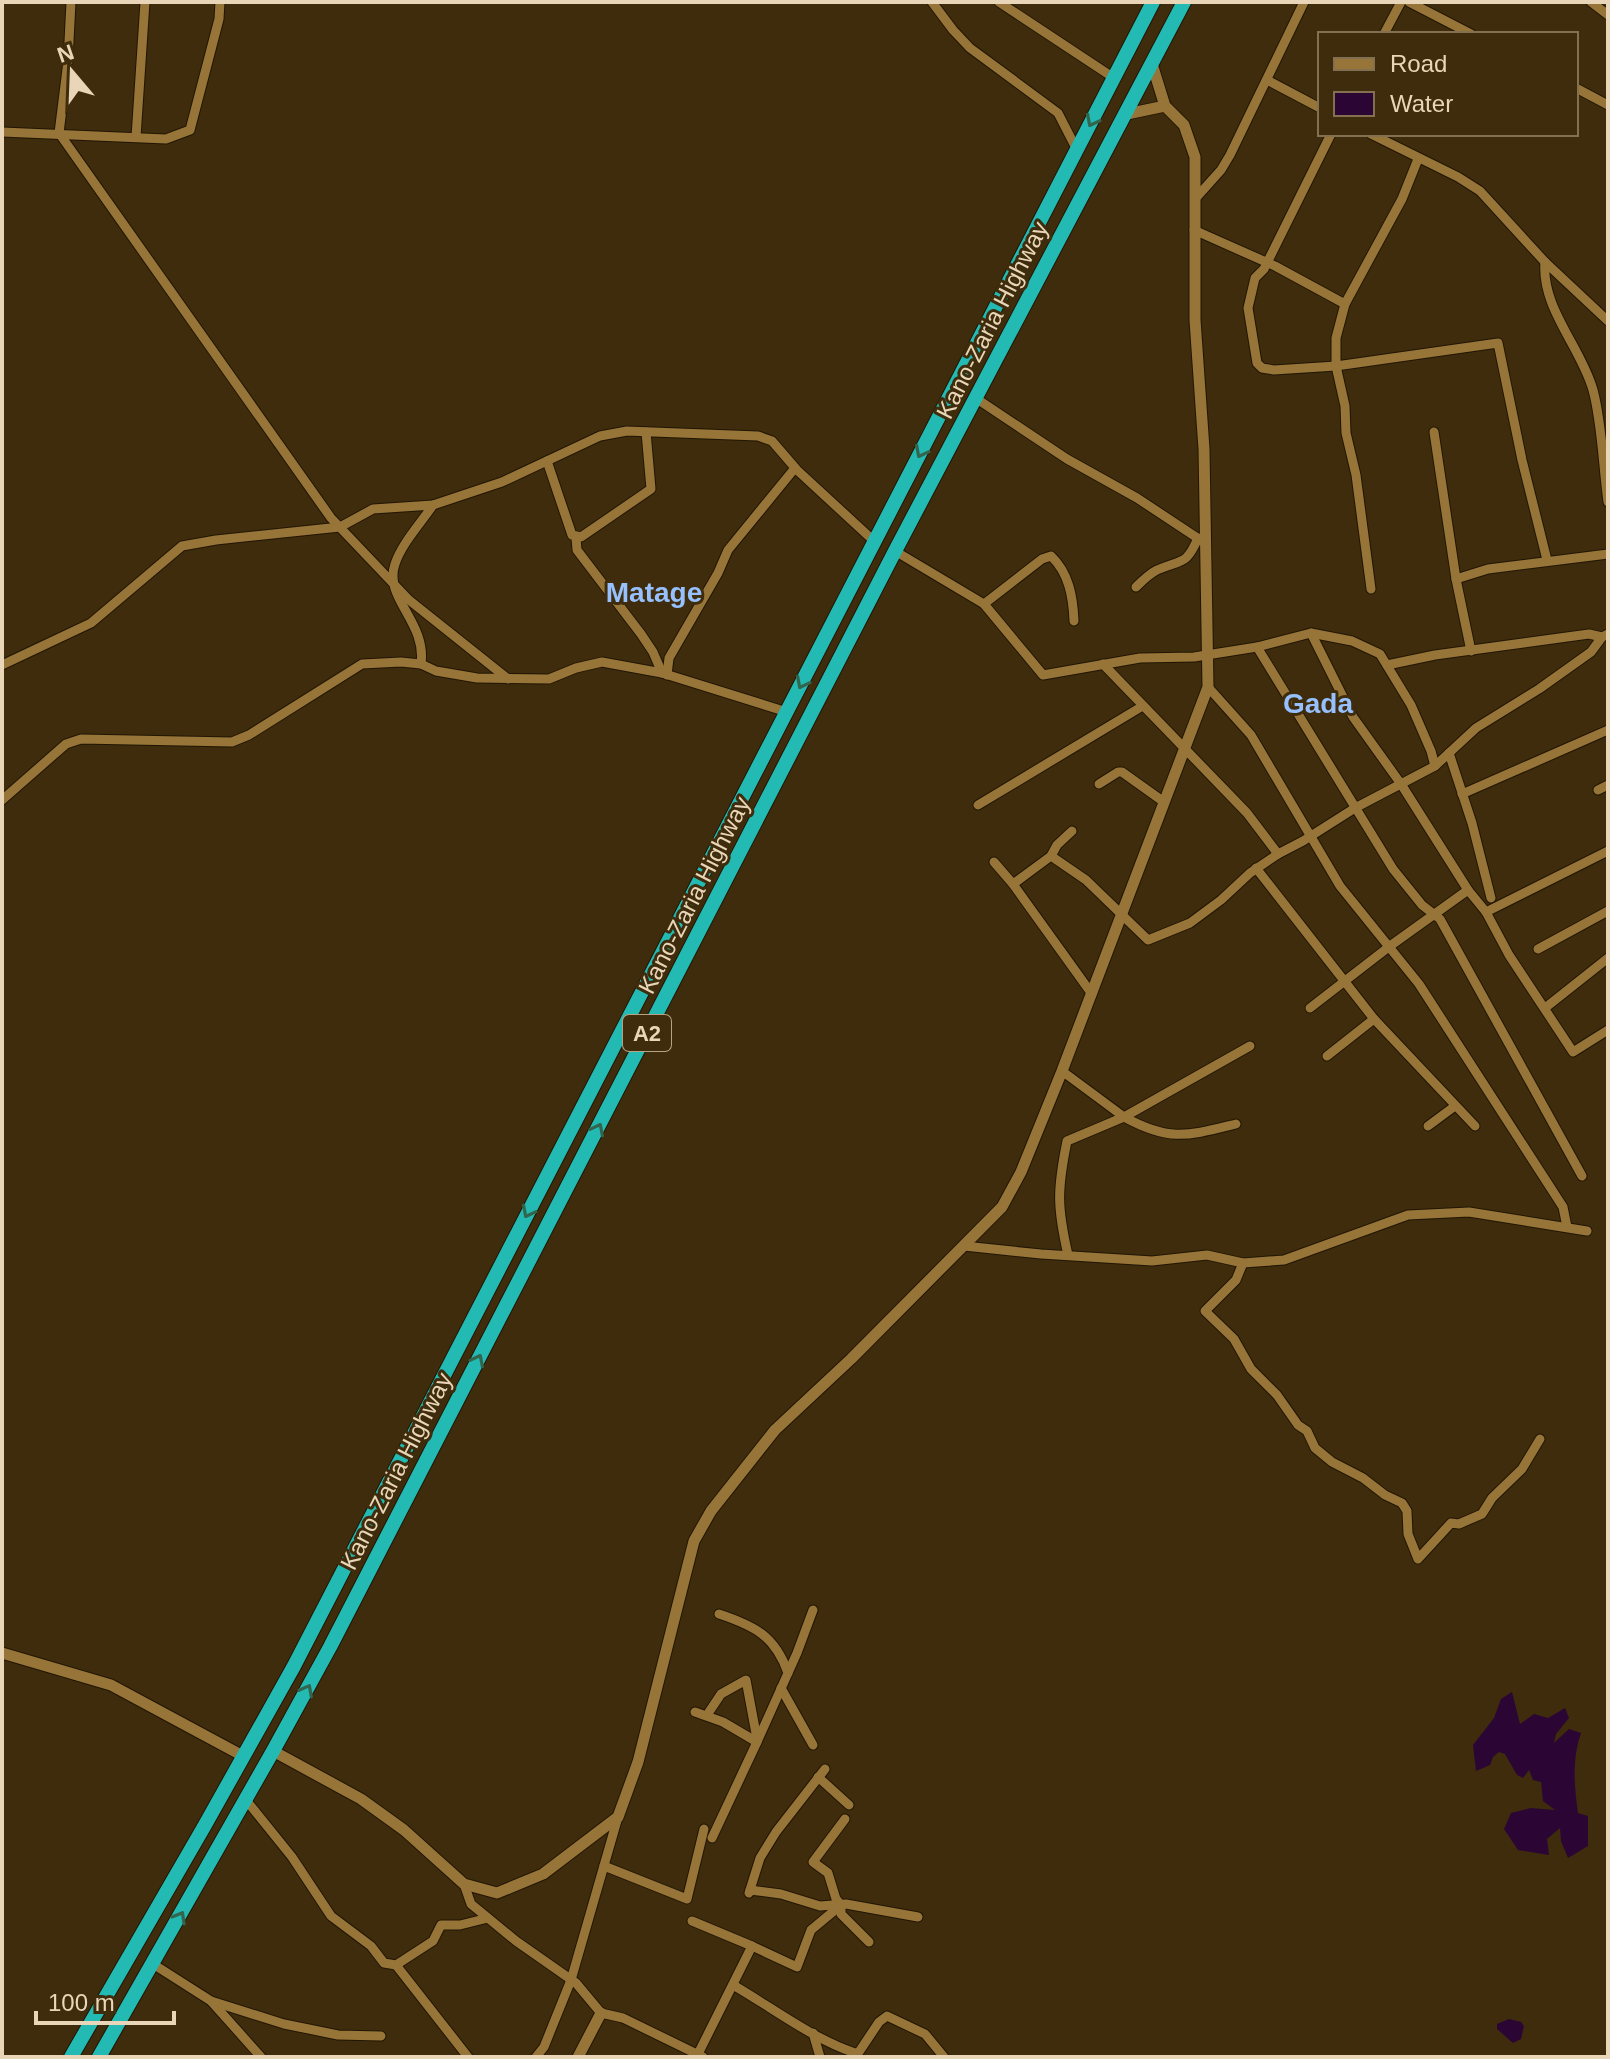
<svg xmlns="http://www.w3.org/2000/svg" width="1610" height="2059" font-family="Arial,sans-serif">
<style>
.water{fill:#2b0635}
.lines{fill:none;stroke-linecap:round;stroke-linejoin:round}
.minor-casing{stroke:#211604;stroke-width:11}
.tertiary-casing{stroke:#211604;stroke-width:13}
.trunk-casing{stroke:#211604;stroke-width:16}
.minor{stroke:#977438;stroke-width:9}
.tertiary{stroke:#977438;stroke-width:11}
.trunk{stroke:#22bab2;stroke-width:14}
.oneway{stroke:#33654e}
.labels{text-anchor:middle;dominant-baseline:central;stroke-width:6;stroke-linejoin:round;paint-order:stroke}
.shield{fill:#3e2c0c;stroke:#b6a384;stroke-width:2}
.shield-label{font-size:22px;font-weight:bold;fill:#e9d6b8}
.street-label{font-size:24px;fill:#e9d6b8;stroke:#3e2c0c}
.quarter-label{font-size:28px;font-weight:bold;fill:#96c0fe;stroke:#3e2c0c}
</style>
<rect width="100%" height="100%" fill="#3e2c0c"/>
<g class="water">
<path d="M1512,1692l8,32 14,-10 14,4 17,-10 4,10 -13,16 -2,9 15,-14 12,4c-9,27 -7,51 -3,80l10,3v30l-20,12 -7,-17 -1,-13 -13,11 2,16 -31,-5 -14,-21 7,-16 20,-5 24,2 -12,-9 -2,-19 -8,-2 -4,-10 -6,8 -6,-3 -12,-21 -6,-2 -6,5 -3,8 -14,6 -3,-26 21,-27 7,-19z"/>
<path d="M1509,2019l12,3 3,4 -3,13 -8,4 -16,-14v-5z"/>
</g>
<g class="lines">
<defs>
<g id="minor">
<path d="M71,2l-3,59 -9,72 272,385 78,82 99,79"/>
<path d="M932,2l21,28 17,18 88,65 19,37"/>
<path d="M999,2l115,76"/>
<path d="M1409,2l62,32"/>
<path d="M1591,2l17,13"/>
<path d="M1384,34l17,-32"/>
<path d="M1267,80l53,28"/>
<path d="M1576,88l32,17"/>
<path d="M2,132l164,7 24,-9 29,-111 1,-17"/>
<path d="M1331,134l-67,135 -9,9 -7,30 9,55 5,5 12,2 62,-4 162,-23 24,117 25,100"/>
<path d="M1371,134l87,43 22,14 65,71 63,59"/>
<path d="M136,137l9,-135"/>
<path d="M1195,199l26,-29 9,-15 74,-153"/>
<path d="M1194,230l81,36 70,38"/>
<path d="M1545,262c-4,46 36,85 48,128 9,33 10,76 15,112"/>
<path d="M977,399l90,60 70,39 68,45"/>
<path d="M1434,432l22,147 15,72"/>
<path d="M547,461l25,74 9,2 70,-48 -5,-57"/>
<path d="M576,538l1,12 64,84 12,18 9,21"/>
<path d="M895,551l89,53 59,71 97,-17 54,-1 63,-10 54,-14 41,8 28,13 31,51 20,46 4,15"/>
<path d="M1456,579l32,-10 120,-15"/>
<path d="M1136,587c6,-6 13,-13 21,-17 25,-11 29,-4 41,-32"/>
<path d="M1371,589l-15,-114 -10,-42 -1,-27 -9,-40v-28l9,-34 57,-105 16,-40"/>
<path d="M984,604l58,-45 9,-3c18,17 22,41 23,65"/>
<path d="M1311,633l42,84 48,67 67,106 18,22 23,43 64,97 35,-22"/>
<path d="M1257,647l136,222 29,36 18,14 142,257"/>
<path d="M421,664c6,-42 -38,-66 -26,-100 7,-21 26,-41 38,-59"/>
<path d="M1103,664l144,149 31,41"/>
<path d="M2,665l89,-42 91,-77 34,-6 124,-13 33,-18 60,-4 69,-23 98,-46 27,-5 131,5 14,5 25,29 78,72"/>
<path d="M1387,665l48,-10 154,-21 13,3"/>
<path d="M667,675l2,-17 49,-85 10,-23 67,-82"/>
<path d="M1208,687l43,48 89,151 79,98 144,223 4,20"/>
<path d="M1449,753l23,70 19,75"/>
<path d="M1099,784l19,-12h4l42,30"/>
<path d="M1598,790l10,-5"/>
<path d="M1462,794l146,-64"/>
<path d="M2,800l64,-56 15,-5 151,3 17,-7 113,-71 39,-2 20,2 15,7 41,7 72,1 27,-11 26,-6 60,11 125,39"/>
<path d="M978,805l163,-98"/>
<path d="M1051,856l6,-11 15,-14"/>
<path d="M994,862l19,22 79,110"/>
<path d="M1256,868l118,151 101,107"/>
<path d="M1013,884l38,-28 35,24 62,60 42,-17 31,-23 29,-27 28,-19 25,-13 52,-33 80,-42 41,-38 63,-39 52,-37 11,-15 6,-3"/>
<path d="M1486,912l122,-61"/>
<path d="M1538,949l70,-38"/>
<path d="M1310,1008l80,-62 78,-56"/>
<path d="M1545,1008l63,-50"/>
<path d="M1327,1056l47,-37"/>
<path d="M1062,1071l62,46 -57,24c-10,49 -10,66 1,114"/>
<path d="M1236,1124c-49,12 -66,18 -112,-7l126,-71"/>
<path d="M1428,1126l27,-20"/>
<path d="M964,1246l77,8 111,7 55,-6 36,8 41,-3 124,-45 61,-3 118,19"/>
<path d="M1243,1263l-7,17 -31,31 29,28 17,30 26,26 21,30 9,6 8,17 17,14 31,16 22,17 17,8 5,8 1,23 10,25 33,-36 8,1 23,-10 10,-16 30,-29 18,-30"/>
<path d="M719,1614c36,12 56,22 69,59"/>
<path d="M781,1688l32,57"/>
<path d="M695,1712l28,10 34,20 -45,96"/>
<path d="M709,1712l12,-18 25,-14 11,59"/>
<path d="M757,1742l40,-89 16,-43"/>
<path d="M818,1777l31,28"/>
<path d="M246,1800l46,57 39,59 40,30 13,17 12,2 37,-24 8,-16h19l28,-7"/>
<path d="M845,1819l-32,43 15,11 8,26 5,6v9l28,28"/>
<path d="M604,1866l83,33 17,-70"/>
<path d="M464,1884l7,20 45,37 60,42 25,30 22,5 80,39"/>
<path d="M750,1890l31,4 39,12 26,-2 72,13"/>
<path d="M749,1893l11,-35 16,-26 49,-63"/>
<path d="M692,1921l60,25 -54,108"/>
<path d="M752,1946l45,21 14,-37 30,-25"/>
<path d="M153,1964l58,37 50,56"/>
<path d="M396,1965l72,92"/>
<path d="M733,1985c40,23 78,53 122,68l4,-1 20,-30 8,-6 38,18 19,23"/>
<path d="M211,2001l73,23 54,11 43,1"/>
<path d="M813,2033l7,24"/>
<path d="M536,2057l8,-10 27,-67 47,-163"/>
</g>
<g id="tertiary">
<path d="M1127,114l38,-8"/>
<path d="M2,1653l109,32 132,71"/>
<path d="M273,1751l88,48 43,31 60,54 33,9 46,-19 75,-57 20,-55 56,-221 17,-30 64,-81 76,-71 151,-152 19,-35 41,-101 146,-384 -4,-238 -9,-129v-163l-11,-32 -19,-19 -13,-42"/>
<path d="M578,2057l23,-44"/>
</g>
<g id="trunk">
<path d="M71,2057l134,-232 89,-159 859,-1664"/>
<path d="M99,2057l174,-306 57,-104 565,-1096 289,-549"/>
</g>
</defs>
<use href="#minor" class="minor-casing"/>
<use href="#tertiary" class="tertiary-casing"/>
<use href="#trunk" class="trunk-casing"/>
<use href="#minor" class="minor"/>
<use href="#tertiary" class="tertiary"/>
<use href="#trunk" class="trunk"/>
</g>
<defs><path id="oneway-chevron" d="M-2-3.5L2.5 0L-2 3.5" fill="none" stroke-width="1.6" stroke-linecap="round" stroke-linejoin="round" transform="scale(2)"/></defs>
<g class="oneway">
<use href="#oneway-chevron" transform="translate(1092 121) rotate(117)"/>
<use href="#oneway-chevron" transform="translate(921 452) rotate(117)"/>
<use href="#oneway-chevron" transform="translate(802 683) rotate(117)"/>
<use href="#oneway-chevron" transform="translate(598 1129) rotate(-63)"/>
<use href="#oneway-chevron" transform="translate(528 1212) rotate(117)"/>
<use href="#oneway-chevron" transform="translate(478 1360) rotate(-63)"/>
<use href="#oneway-chevron" transform="translate(307 1690) rotate(-62)"/>
<use href="#oneway-chevron" transform="translate(180 1917) rotate(-60)"/>
</g>
<g class="labels">
<rect class="shield" x="623" y="1015" width="48" height="36" rx="6"/>
<g class="shield-label">
<text x="647" y="1033">A2</text>
</g>
<g class="street-label">
<text transform="translate(992 320) rotate(-63)">Kano-Zaria Highway</text>
<text transform="translate(694 895) rotate(-63)">Kano-Zaria Highway</text>
<text transform="translate(396 1471) rotate(-63)">Kano-Zaria Highway</text>
</g>
<g class="quarter-label">
<text x="654" y="592">Matage</text>
<text x="1318" y="703">Gada</text>
</g>
</g>
<rect width="1610" height="2059" fill="none" stroke="#e9d6b8" stroke-width="8"/>
<rect x="1318" y="32" width="260" height="104" fill="#3e2c0c" stroke="#827051" stroke-width="2"/>
<rect x="1334" y="58" width="40" height="12" fill="#977438" stroke="#827051" stroke-width="2"/>
<text x="1390" y="72" font-size="24" fill="#e9d6b8">Road</text>
<rect x="1334" y="92" width="40" height="24" fill="#2b0635" stroke="#827051" stroke-width="2"/>
<text x="1390" y="112" font-size="24" fill="#e9d6b8">Water</text>
<g transform="translate(72 72) rotate(341)" stroke="#3e2c0c" stroke-width="6" paint-order="stroke">
<path d="M0-6L14 30L0 20L-14 30Z" fill="#e9d6b8"/>
<text y="-12" font-size="22" font-weight="bold" text-anchor="middle" fill="#e9d6b8">N</text>
</g>
<path d="M36 2011v12h138v-12" fill="none" stroke="#e9d6b8" stroke-width="4"/>
<text x="48" y="2011" font-size="24" fill="#e9d6b8" stroke="#3e2c0c" stroke-width="6" paint-order="stroke">100 m</text>
</svg>
